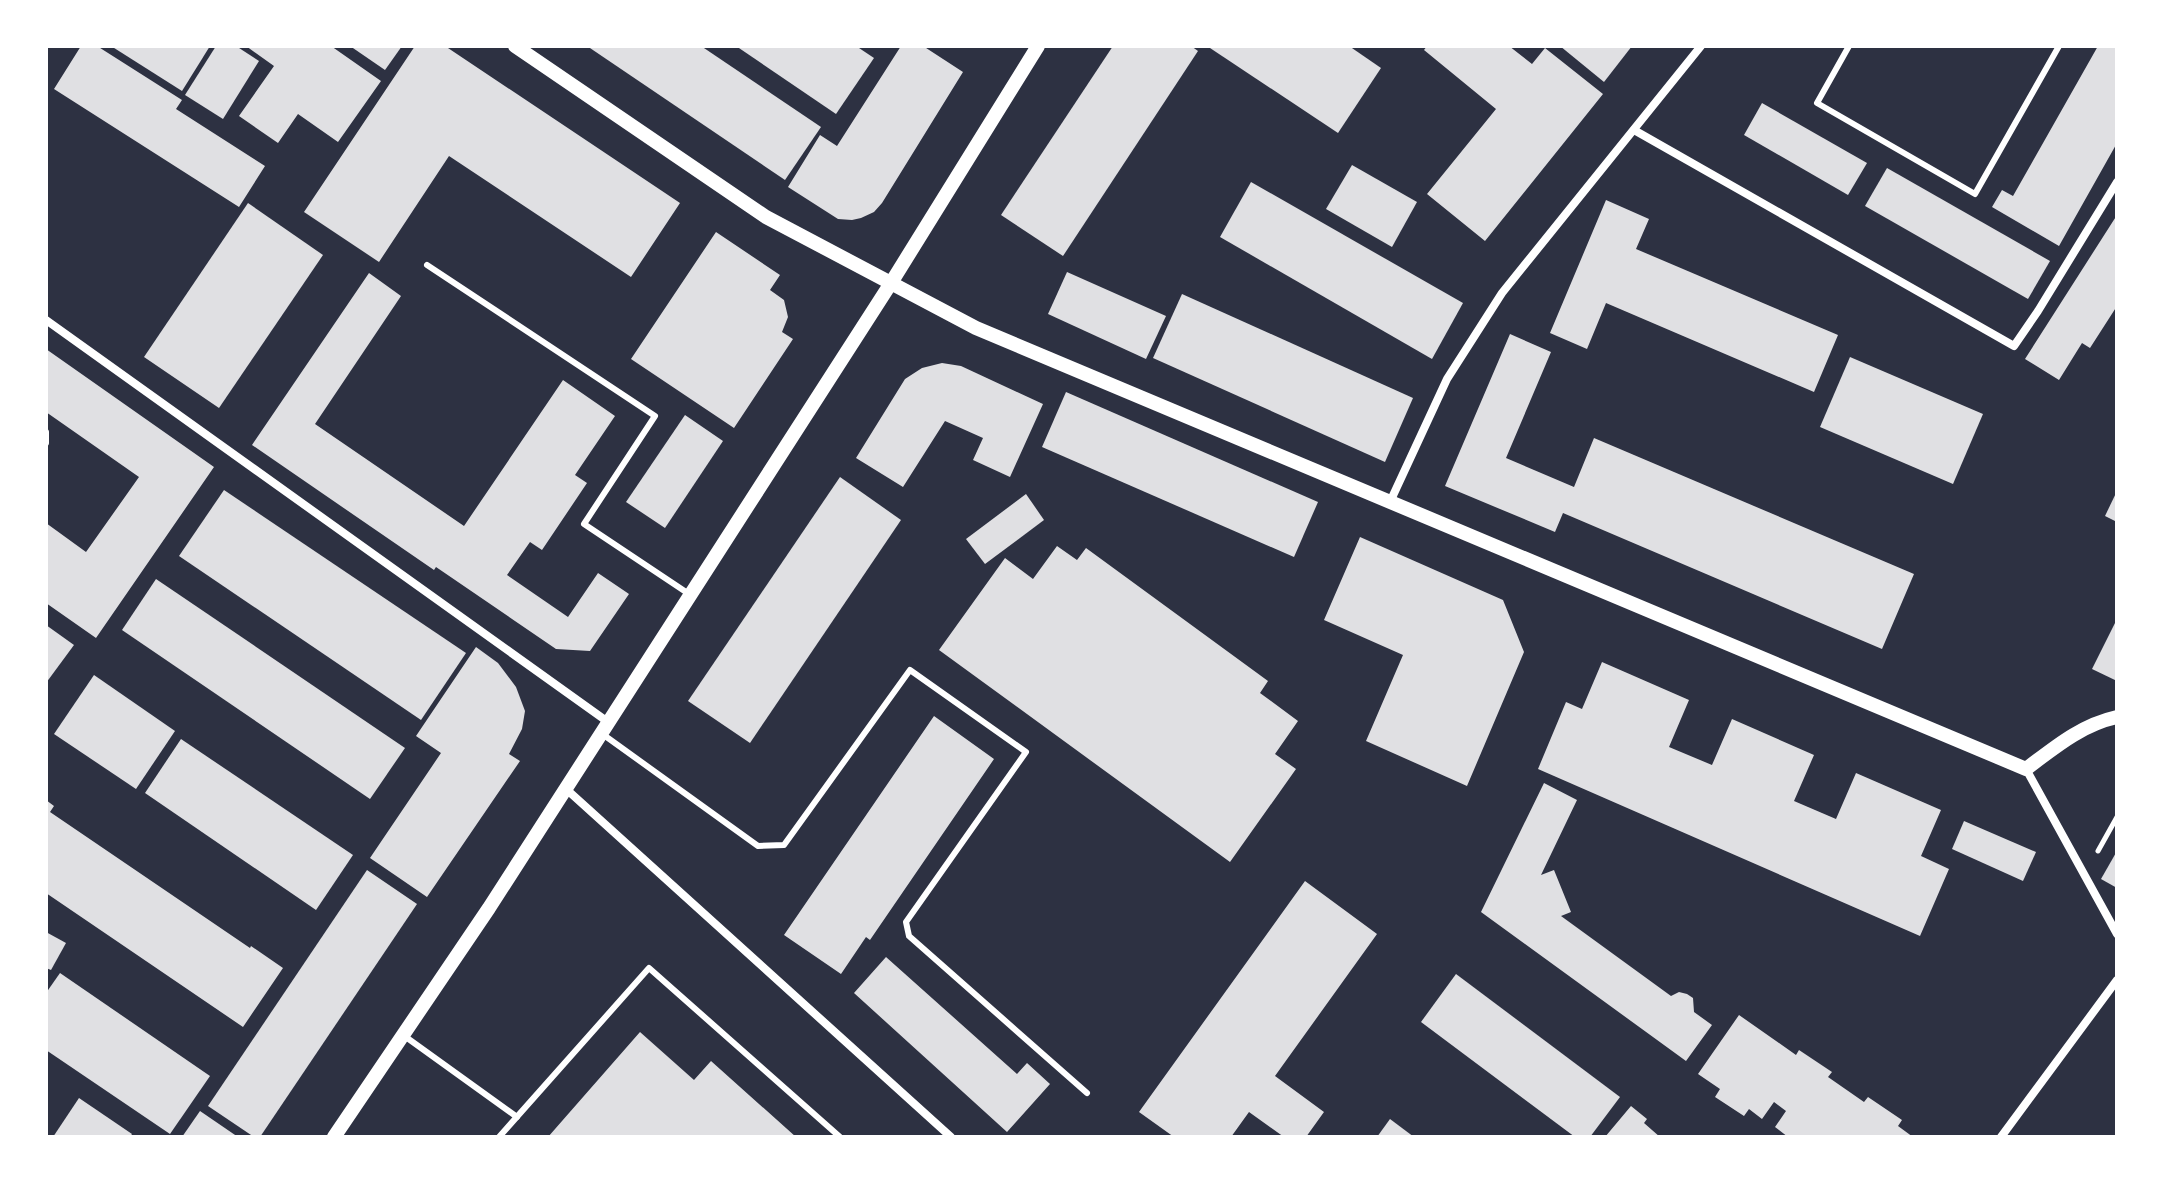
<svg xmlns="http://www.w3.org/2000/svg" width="2163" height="1183" font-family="Ubuntu,sans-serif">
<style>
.building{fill:#e0e0e3}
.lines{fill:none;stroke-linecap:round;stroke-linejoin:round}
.path{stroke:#fff;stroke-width:5}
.service{stroke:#fff;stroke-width:6}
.minor{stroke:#fff;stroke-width:8}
.tertiary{stroke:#fff;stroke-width:14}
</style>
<rect width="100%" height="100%" fill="#2d3142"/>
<g class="building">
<path d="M81,46h16l85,54 -6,9 89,57 -26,41 -185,-118z"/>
<path d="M111,46h99l-28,45z"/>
<path d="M216,46h20l23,15 -36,58 -38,-24z"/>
<path d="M246,46h85l50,35 -43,61 -40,-28 -20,29 -39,-27 35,-50z"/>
<path d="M350,46h52l-17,24z"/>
<path d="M415,46h30l235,157 -49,74 -182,-121 -70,106 -75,-50z"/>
<path d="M587,46h114l120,81 -36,53z"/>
<path d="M736,46h120l18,12 -38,56z"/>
<path d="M901,46h22l40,26 -81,131 -8,9 -13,6 -9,2 -14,-1 -50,-32 32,-52 17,11z"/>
<path d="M1113,46h78l7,5 -135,205 -62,-41z"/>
<path d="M1207,46h142l32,22 -43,65z"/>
<path d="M1427,46h82l23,18 13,-16 58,46 -118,147 -58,-47 69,-85 -72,-59z"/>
<path d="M1560,46h72l-28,36z"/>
<path d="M2098,46h19v97l-58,103 -67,-39 10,-17 11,6z"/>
<path d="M1762,103l105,60 -19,32 -104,-60z"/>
<path d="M1352,165l65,37 -25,45 -66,-38z"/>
<path d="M1887,168l163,93 -22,38 -163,-93z"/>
<path d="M1251,182l212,121 -31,56 -212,-122z"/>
<path d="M1606,200l43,19 -13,30 202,86 -24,57 -208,-89 -19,46 -37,-16z"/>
<path d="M248,203l75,52 -104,153 -75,-51z"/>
<path d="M2117,215v91l-27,42 -8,-5 -23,37 -34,-21z"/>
<path d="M716,232l64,43 -10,15 14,10 4,17 -6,15 11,7 -59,89 -103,-69z"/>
<path d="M1067,272l99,44 -20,43 -98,-45z"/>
<path d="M369,273l32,23 -86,128 149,102 99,-146 52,36 -40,59 12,8 -45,67 -12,-8 -23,33 61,42 30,-44 31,21 -39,57 -34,-2 -120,-82 -2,3 -182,-125z"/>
<path d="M1182,294l231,104 -28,64 -232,-104z"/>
<path d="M1510,334l41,18 -45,106 68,29 20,-49 320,136 -32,75 -319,-136 -8,19 -110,-46z"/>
<path d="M46,349l168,118 -118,171 -50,-35v-80l40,29 53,-75 -93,-65z"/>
<path d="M1850,357l133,57 -30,70 -133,-57z"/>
<path d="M942,363l19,3 82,38 -33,73 -37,-17 10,-22 -38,-17 -42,66 -47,-29 49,-79 17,-11z"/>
<path d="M1066,392l252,110 -24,55 -252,-110z"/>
<path d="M685,415l38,26 -58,87 -39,-26z"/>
<path d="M840,477l61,43 -151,223 -62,-42z"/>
<path d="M224,490l242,163 -45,67 -242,-164z"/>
<path d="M2117,491v31l-12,-6z"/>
<path d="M1026,494l18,26 -59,44 -19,-25z"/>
<path d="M1360,537l143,63 21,52 -57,134 -101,-45 37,-86 -79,-35z"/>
<path d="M1057,546l20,14 9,-12 182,133 -8,12 38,28 -23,33 21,15 -66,93 -291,-212 66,-92 28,21z"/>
<path d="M156,579l249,169 -35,51 -248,-169z"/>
<path d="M2117,619v62l-25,-12z"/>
<path d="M46,625l28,20 -28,38z"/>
<path d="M476,647l22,16 18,24 9,24 -3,18 -13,25 11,7 -93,136 -57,-39 71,-105 -25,-17z"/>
<path d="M1602,662l87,38 -20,47 43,18 20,-46 82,36 -20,46 42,18 20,-46 85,37 -20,46 28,13 -29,67 -382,-167 28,-67 16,7z"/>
<path d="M94,675l81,56 -39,58 -82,-55z"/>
<path d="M934,716l60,43 -124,181 -4,-3 -25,37 -57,-39z"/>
<path d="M181,739l172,116 -37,55 -171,-117z"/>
<path d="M1544,783l33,17 -36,75 13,-5 17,42 -10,4 110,80 8,-4 8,2 6,4 1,14 18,13 -26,36 -205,-149z"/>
<path d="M46,800l8,6 -4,6 200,136 1,-2 32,22 -40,59 -197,-134z"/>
<path d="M1964,821l72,31 -13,29 -71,-32z"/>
<path d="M2117,851v37l-16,-9z"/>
<path d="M367,870l50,34 -157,233h-6l-46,-31z"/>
<path d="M1305,881l72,53 -102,142 49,36 -18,25h-22l-35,-25 -18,25h-57l-35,-25z"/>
<path d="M46,932l20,11 -15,27 -5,-2z"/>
<path d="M886,957l131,117 10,-11 23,21 -43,48 -153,-139z"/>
<path d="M60,973l150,103 -40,58 -124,-84v-57z"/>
<path d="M1456,974l164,123 -30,40h-15l-154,-115z"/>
<path d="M1739,1015l57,40 3,-5 33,22 -4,5 36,25 4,-5 34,23 -4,6 15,11h-125l-13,-10 11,-16 -12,-9 -12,17 -13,-10 -5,7 -29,-19 5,-8 -22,-15z"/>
<path d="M640,1032l54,48 17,-19 85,76h-248z"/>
<path d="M79,1098l53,36 -2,3h-77z"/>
<path d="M1631,1106l16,13 -3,4 16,14h-55z"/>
<path d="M200,1111l38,26h-56z"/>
<path d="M1390,1119l24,18h-37z"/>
</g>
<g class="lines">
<path class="path" d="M2098,851l19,-34"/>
<g class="service">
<path d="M1849,46l-32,57 158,91 84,-148"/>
<path d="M427,265l228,151 -71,108 105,70"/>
<path d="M46,432v11"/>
<path d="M601,733l157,113 26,-1 126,-175 116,82 -120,170 3,14 178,157"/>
<path d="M403,1035l114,82"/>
<path d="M499,1137l150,-169 191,169"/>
</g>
<g class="minor">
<path d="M1634,130l380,216 24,-35 79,-129"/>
<path d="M46,320l562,402"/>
<path d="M1390,502l57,-123 55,-86 199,-247"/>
<path d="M2026,769l91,165"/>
<path d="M565,788l386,349"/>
<path d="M2001,1137l116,-157"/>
</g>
<g class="tertiary">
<path d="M515,46l251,171 210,111 1050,441c29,-22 55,-44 91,-52"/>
<path d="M334,1137l155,-229 402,-625 147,-237"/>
</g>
</g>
<rect width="2163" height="1183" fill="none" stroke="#ffffff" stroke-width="96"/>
</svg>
